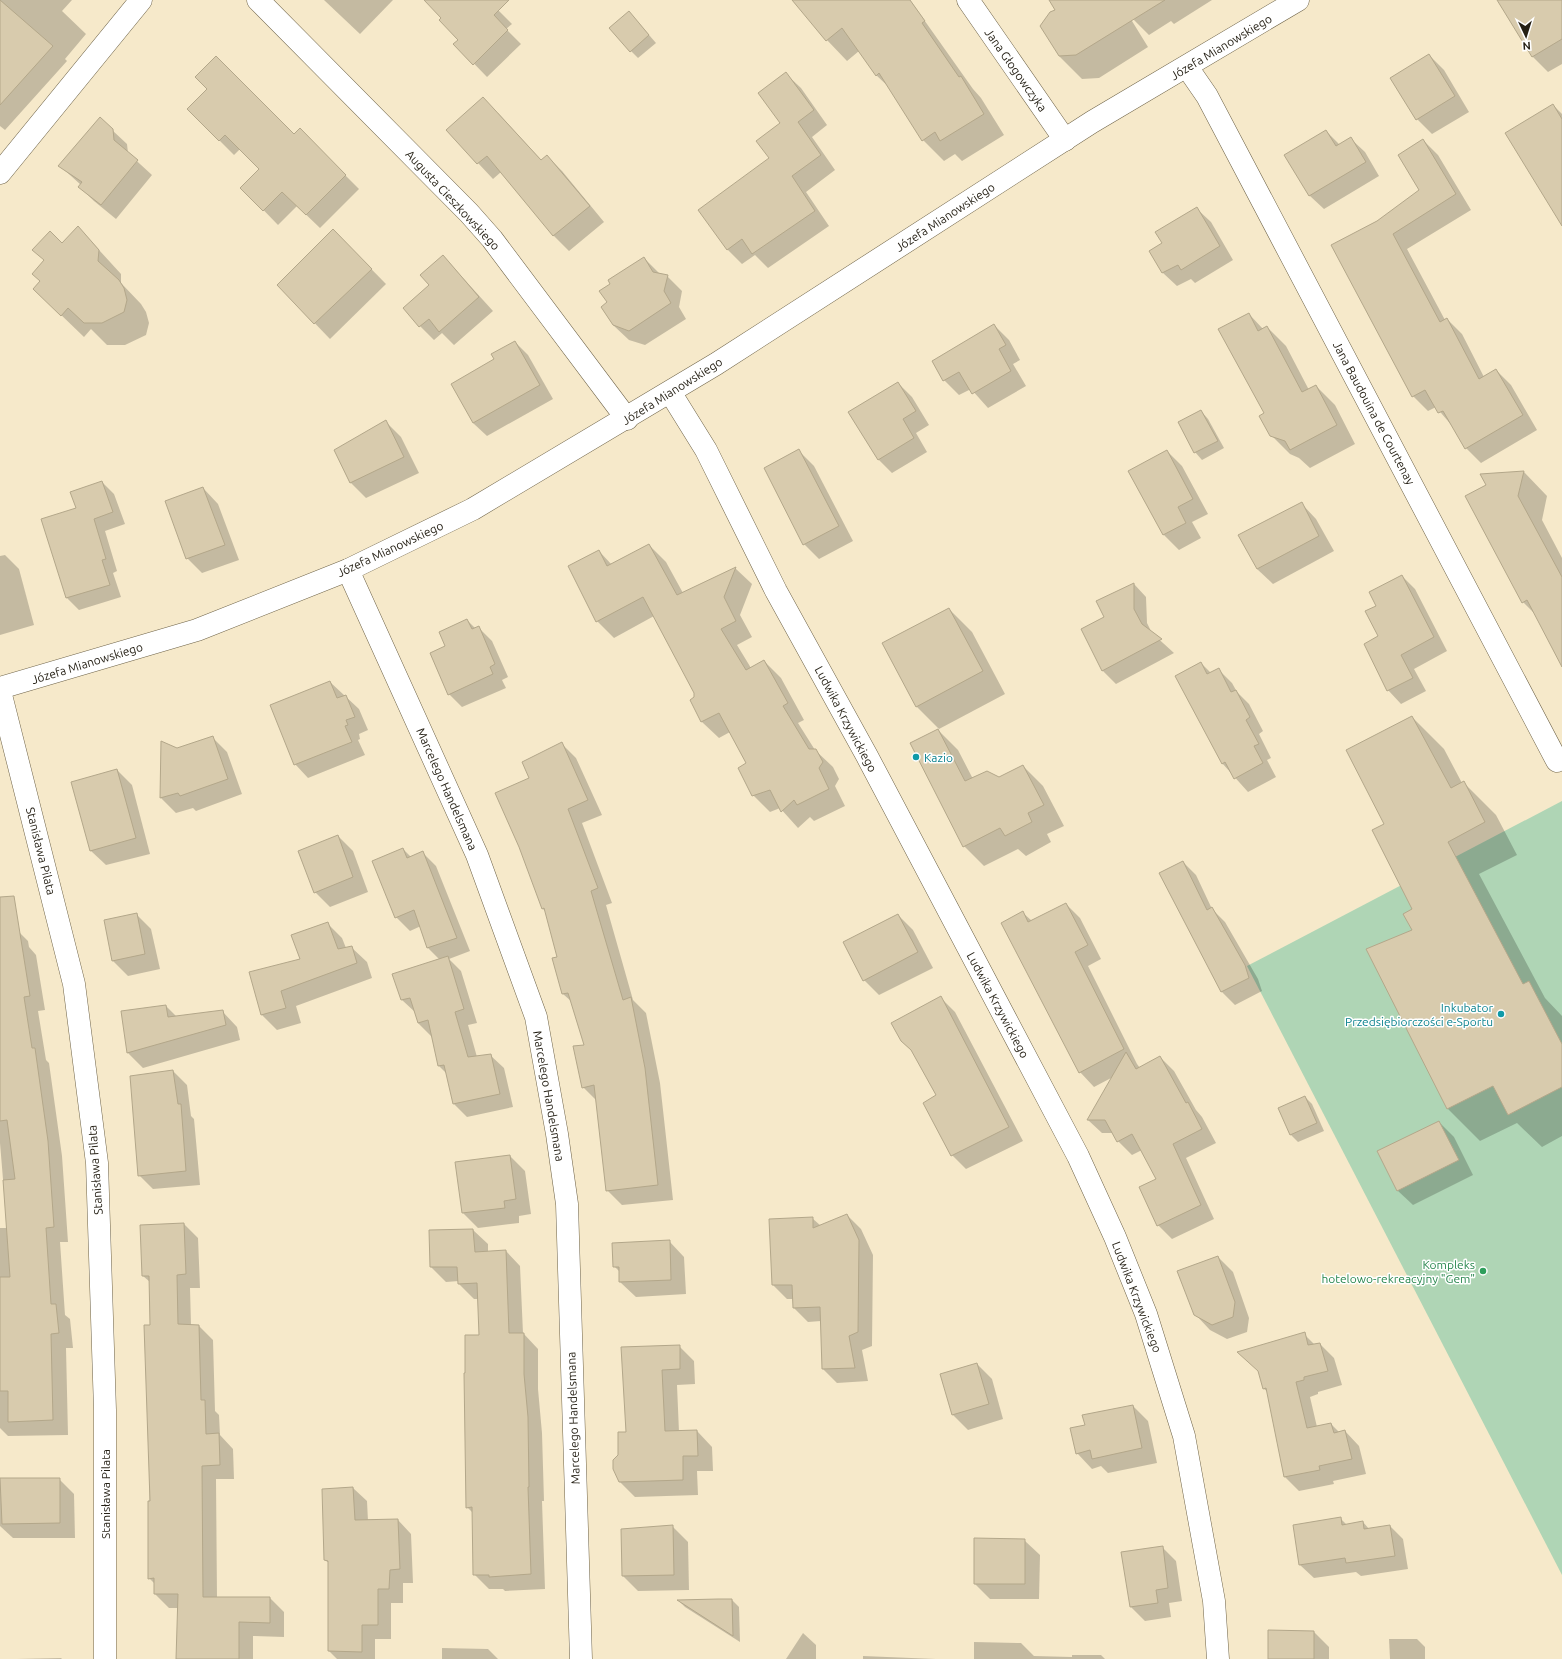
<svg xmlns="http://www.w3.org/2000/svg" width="1562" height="1659" font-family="Ubuntu,sans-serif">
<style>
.green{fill:#afd5b5}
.shadow{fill:#0003}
.building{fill:#d8cbad;stroke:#b3a78a}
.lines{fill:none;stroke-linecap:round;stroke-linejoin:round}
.street-casing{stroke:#6e6348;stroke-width:23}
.street{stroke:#fff;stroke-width:22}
.culture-dot{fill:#0f9aa8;stroke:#fff;stroke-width:1.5}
.leisure-dot{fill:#2e9e5b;stroke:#fff;stroke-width:1.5}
.labels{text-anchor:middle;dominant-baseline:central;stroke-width:3;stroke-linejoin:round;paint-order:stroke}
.street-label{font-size:12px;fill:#241f14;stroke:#fff}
.culture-label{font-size:12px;fill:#0d838f;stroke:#fff;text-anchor:start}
.leisure-label{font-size:12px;fill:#27864d;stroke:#fff;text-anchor:end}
</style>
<rect width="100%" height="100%" fill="#f6e9ca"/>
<path class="green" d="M1562,801v774l-315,-609z"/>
<g class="shadow">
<path d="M0,0h72l-10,11 24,23 -21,25 2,2 -62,69 -5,-4z"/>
<path d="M324,0h69l-33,34z"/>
<path d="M426,0h62l24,24 -6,5 15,15 -34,33 -32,-33 4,-4 -16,-22z"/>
<path d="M798,0h112l63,89 8,9 23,37 -42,26 -7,-7 -11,7 -21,-21 -31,-50 -16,-15 -17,-24 -12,10 -20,-21z"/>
<path d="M1050,0h66l8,8 24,39 -49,31 -17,1 -23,-23 -3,-46z"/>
<path d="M1139,0h73l-38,24 -3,-3 -22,14 -15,-15z"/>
<path d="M1498,0h64v64l-14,8 -15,-15z"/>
<path d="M636,20l20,23 -18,15 -7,-7z"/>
<path d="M1429,55l15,15 25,42 -37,22 -15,-15z"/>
<path d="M786,74l15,14 26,37 -15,12 23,33 -29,22 23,34 -61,42 -13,-13 -13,9 -15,-15 43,-91 12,-35z"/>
<path d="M1553,105l9,9v110z"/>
<path d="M188,109l106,26 6,-5 59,59 -39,39 -23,-22 -19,19 -36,-37 18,-19 -20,-20 -6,6z"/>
<path d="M498,113l44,48 5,-5 15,15 42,51 -35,29 -15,-15 -53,-64 -8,7 -46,-49z"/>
<path d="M112,130l15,14 1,9 24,22 -36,44 -22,-18 -14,-14 1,-2 -21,-19z"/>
<path d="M1326,131l14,14 11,-6 14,13 14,24 -55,33 -14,-13 -24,-40z"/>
<path d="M1423,140l15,15 33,55 -64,39 38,71 2,-1 15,15 22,43 12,-7 15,15 26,45 -56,33 -15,-15 -13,-21 -17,-20 -8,4 -15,-15 -36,-174 44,-32z"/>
<path d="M1197,209l14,13 22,38 -38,23 -4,-4 -14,7 -14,-13 -13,-22 13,-8z"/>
<path d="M78,227l43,47v9l20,21 5,8 3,11 -3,12 -21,10h-18l-16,-16 -7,8 -27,-26 -16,-30 21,-37z"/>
<path d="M333,230l53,54 -56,55 -52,-54z"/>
<path d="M443,256l50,55 -39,34 -12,-12 -8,7 -14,-14 11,-40z"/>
<path d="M644,258l15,15 8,3 15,15 -3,16 7,12 -41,26 -16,-5 -16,-15 -5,-22 3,-19z"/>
<path d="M1249,314l14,15 4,-2 19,19 23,44 7,-4 19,19 20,39 -45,24 -11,-10 -9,-4 -19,-19 -6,-21z"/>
<path d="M994,325l15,15 11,20 -7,4 13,22 -38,22 -17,-19 -12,6 -15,-15z"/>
<path d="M515,342l13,13 25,44 -66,37 -14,-13 22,-64z"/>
<path d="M898,383l14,14 17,28 -13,8 11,19 -35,21 -14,-14z"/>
<path d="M1201,411l7,8 16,29 -22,12 -7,-8z"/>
<path d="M386,422l15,15 18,36 -53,25 -15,-15 -16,-32z"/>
<path d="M799,451l15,15 39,75 -34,18 -15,-15z"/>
<path d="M1167,451l15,15 26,48 -16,8 9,16 -22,12 -15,-15 -34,-63z"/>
<path d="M1524,472l23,24 -5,24 20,38v107l-26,-50 -13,-13 -35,-116 -7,-11z"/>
<path d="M102,482l12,12 11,30 -20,7 12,40 -4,2 8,24 -42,13 -12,-12 11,-89z"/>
<path d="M203,488l15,16 21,56 -37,13 -15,-15z"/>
<path d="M1301,503l15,16 18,32 -61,33 -16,-15z"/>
<path d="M649,545l17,17 17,31 52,-25 17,16 -12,31 12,22 -15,8 14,23 13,-7 17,17 23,42 -6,3 17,27 18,17 6,12 -4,7 10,20 -31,15 -4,-4 -12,11 -18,-20 -10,4 -17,-17 -6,-31 -17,-32 -11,6 -17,-16 -11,-22 4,-2v-5l-41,-77 -40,22 -17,-17 2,-70 13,14z"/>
<path d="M5,555l14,14 15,56 -34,10v-79z"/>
<path d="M1402,576l13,13 32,62 -33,18 12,22 -25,13 -13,-14 -9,-53 -2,-31z"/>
<path d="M1134,584l12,13 1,26 5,10 22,20 -58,31 -13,-13 -21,-42 23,-12z"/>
<path d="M949,609l23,23 33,62 -66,35 -23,-23z"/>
<path d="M467,620l9,9 3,-1 13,13 16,36 -6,3 4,8 -44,19 -13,-13 -3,-47z"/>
<path d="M1201,663l10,10 7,-4 14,14 5,9 12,12 14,27 -4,3 12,24 -4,2 9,17 -28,15 -26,-29z"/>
<path d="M330,682l29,27 9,21 -9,4 1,5 -2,1 7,15 -57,23 -13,-14z"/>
<path d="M1412,717l32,32 18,34h2l32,32 21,40 -38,19 66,124 17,18v120l-20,11 -25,-24 -37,18 -32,-32 -80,-159 45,-19 1,-22 -28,-85z"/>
<path d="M938,730l20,20 15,29 26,-1 24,-12 20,20 21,40 -17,8 4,8 -25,14 -8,-7 -34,17 -20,-20z"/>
<path d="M212,737l15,15 15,42 -46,17 -3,-3 -17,5 -15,-15 1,-55 15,6z"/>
<path d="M561,743l15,15 26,57 -20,8 30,80 -6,2 27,95 13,13 14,70 13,117 -51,5 -15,-15 -10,-89 -14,-14 2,-41 -13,-44 -9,-8 -5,-37 -12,-45 -3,-3 -23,-63 10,-68z"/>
<path d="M117,770l15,15 18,69 -44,11 -16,-15z"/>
<path d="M338,836l15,15 15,41 -38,15 -15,-15z"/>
<path d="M403,849l8,8 12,-4 13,13 34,85 -21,8 12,12 16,52 -9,2 9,32 13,-2 14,13 9,39 -46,10 -13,-13 -7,-30 -8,-8 -7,-29 -14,-14 -2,-10 -14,-13 38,-40 -12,-12 -7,-22 -11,5 -14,-14z"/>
<path d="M1183,862l13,13 16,34 13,13 33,57 4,12 -27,14 -13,-13 -62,-119z"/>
<path d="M1066,904l14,14 21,41 -13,7 49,98 3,4 20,-11 14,14 22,39 6,7 14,26 -30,15 28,61 -42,20 -14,-14 -1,-45 -15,-30 -10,5 -14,-14 -5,-8h-11l-14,-13 25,-43 -19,10 -14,-15 -58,-160 10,9z"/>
<path d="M136,914l15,15 9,40 -32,7 -15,-15z"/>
<path d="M898,915l15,15 20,38 -54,27 -15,-15z"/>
<path d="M327,923l15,15 4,10 5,-1 16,15 5,16 -76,28 5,17 -24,7 -15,-15z"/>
<path d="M13,926l15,15 1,6 7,8 9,55 -7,1 8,49 3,3 13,93 6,86h-8l5,73 5,4 3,29h-7l2,87 -60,1 -8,-8v-200h7l-7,-85v-215z"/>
<path d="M941,998l14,14 68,129 -57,28 -14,-14 -15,-59 -22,-42 -13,-13z"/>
<path d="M166,1006l11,11 45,-6 15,16 3,13 -97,28 -15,-15z"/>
<path d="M173,1071l14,14 4,31 3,3 6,66 -47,4 -14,-14z"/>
<path d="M1305,1097l7,7 12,27 -26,11 -7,-7z"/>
<path d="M1439,1122l15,15 19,38 -60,30 -16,-15z"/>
<path d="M510,1156l15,15 6,43 -12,2v7l-41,5 -15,-15z"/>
<path d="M847,1215l14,14 12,26 -1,91 -10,4 6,31 -31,2 -14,-14 -2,-48 -13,1 -14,-14v-9h-7l-14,-14 -3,-65 42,-2 9,8z"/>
<path d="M184,1224l14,14 2,50h-10l1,37 8,1 14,14 2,71 4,4 1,20 13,14 1,30h-18l1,119h53l14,14v25l-31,-1v23h-76l2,-51h-10l-14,-14v-10l-6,-6 2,-252 -1,-44 -7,-6z"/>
<path d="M473,1230l15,14v8l18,-1 14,15 3,67 15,16v40l4,44 2,68h-2l3,88 -40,2 -2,-2h-14l-15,-15 -1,-61 -6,-6 13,-171 -1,-37h-5l-15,-15v-3l-13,1 -15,-15z"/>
<path d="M669,1241l15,16 2,37 -50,3 -16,-15v-10l-6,-6z"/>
<path d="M1218,1257l15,15 16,46 -2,14 -20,7 -17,-9 -15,-16z"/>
<path d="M1304,1334l11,11 5,-1 14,14 8,27 -24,7v2l-8,3 7,30 14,-3 8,8 6,-1 14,15 7,28 -33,7 1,3 -35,7 -14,-14 -17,-85 -4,-3 -4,-17z"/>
<path d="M679,1346l15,15 1,23 -18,1 2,47 18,-1 15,16 1,24h-16l1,24 -63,2 -15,-15 7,-49 -5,-85z"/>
<path d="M977,1364l15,15 11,40 -35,11 -15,-15z"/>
<path d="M1133,1406l15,15 9,42 -49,10 -7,-7 -9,3 -15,-16 9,-27z"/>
<path d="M0,1479h59l15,15 1,44h-62l-13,-12z"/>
<path d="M353,1488l14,13 1,20 30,-1 13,14 2,49h-10v20h-12v36h-16v20h-38l-8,-8v-88l-4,-3 -2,-70z"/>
<path d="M1340,1518l7,7 16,-3 6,7 21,-3 13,13 5,30 -47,7 -5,-4 -42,6 -14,-13z"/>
<path d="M672,1526l16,16 1,48 -51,1 -15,-15z"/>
<path d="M1024,1540l16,15 -1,44h-49l-15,-15z"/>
<path d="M1162,1547l14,14 6,40 -13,2 2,14 -26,4 -14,-14 -9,-55z"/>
<path d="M732,1600l7,7 1,35 -55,-35 -6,-6z"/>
<path d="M1314,1632l15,15v12h-60z"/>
<path d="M803,1633l13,12v14h-30z"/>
<path d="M1389,1639h28l8,8v12h-35z"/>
<path d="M974,1642l47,1 13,13 38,1v-2h29l4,4h-131z"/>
<path d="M442,1648l46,1 10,10h-56z"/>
<path d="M863,1656l73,3h-73z"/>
<path d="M61,1658l1,1h-46z"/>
</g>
<g class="building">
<path d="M0,0l53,46 -53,59z"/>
<path d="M424,0h85l-15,15 14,15 -35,35 -20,-21 5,-4 -19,-20 2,-2z"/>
<path d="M792,0h118l15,21 -3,2 37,54 2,-1 23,38 -44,27 -5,-9 -13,9 -43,-68 -3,3 -34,-48 -16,13z"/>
<path d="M1049,0h116l-89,55 -17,1 -19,-30 10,-14 5,-2z"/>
<path d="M1497,0h65v39l-30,18z"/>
<path d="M629,11l20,24 -19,17 -21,-24z"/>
<path d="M1429,54l26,42 -39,24 -26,-42z"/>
<path d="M216,56l78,78 6,-6 46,47 -40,40 -24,-23 -19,19 -23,-23 19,-19 -34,-34 -6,6 -32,-32 20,-20 -12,-12z"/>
<path d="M786,72l28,38 -16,12 23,33 -29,21 23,35 -63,43 -10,-15 -15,11 -29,-40 71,-52 -13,-17 24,-18 -22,-30z"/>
<path d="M483,97l58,63 6,-5 43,51 -37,30 -66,-80 -10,8 -31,-34z"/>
<path d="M1553,104l9,15v107l-57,-93z"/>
<path d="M100,117l13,12 1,11 24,20 -37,45 -23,-18 4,-5 -24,-16z"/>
<path d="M1326,130l10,16 15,-9 15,25 -57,34 -25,-41z"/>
<path d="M1423,139l33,55 -63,40 47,88 7,-4 32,61 17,-10 27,46 -58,34 -22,-38 -5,2 -13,-23 -13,7 -81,-152 46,-24 42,-31 -21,-35z"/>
<path d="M1197,207l23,39 -39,24 -3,-5 -16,8 -13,-22 13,-8 -7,-11z"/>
<path d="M78,226l21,24 -1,11 21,19 5,8 3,12 -3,12 -22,11h-18l-16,-15 -7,8 -28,-27 7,-8 -8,-7 12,-14 -12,-10 18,-19 12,12z"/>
<path d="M333,229l39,40 -58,55 -37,-39z"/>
<path d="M443,255l36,42 -40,35 -10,-13 -10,8 -16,-19 26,-23 -9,-10z"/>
<path d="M644,257l9,15 15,3 -4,16 7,12 -42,28 -16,-6 -12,-18 6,-5 -8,-11 11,-7 -2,-4z"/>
<path d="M1249,313l9,18 9,-5 35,66 14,-7 21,40 -47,25 -5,-9 -15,-5 -11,-20 5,-3 -46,-84z"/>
<path d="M994,324l12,21 -7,4 12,22 -39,23 -13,-22 -16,9 -11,-20z"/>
<path d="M515,341l25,44 -67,38 -22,-39 43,-25 -3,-5z"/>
<path d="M898,382l18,29 -13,8 11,19 -36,22 -30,-48z"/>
<path d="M1201,410l17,31 -24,12 -16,-31z"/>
<path d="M386,420l18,37 -54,26 -16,-33z"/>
<path d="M799,449l40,77 -36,19 -39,-77z"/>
<path d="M1167,450l26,49 -15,8 8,16 -23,12 -35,-64z"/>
<path d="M1524,471l-6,25 44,81v90l-35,-67 -5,3 -57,-107 21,-11 -6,-11z"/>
<path d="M102,481l11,31 -19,7 12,40 -4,1 8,25 -44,13 -25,-79 35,-11 -6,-16z"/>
<path d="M203,487l22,58 -39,14 -21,-58z"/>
<path d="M1302,502l17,34 -62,33 -19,-34z"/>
<path d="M649,544l28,51 59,-28 -12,30 12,24 -15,8 25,41 18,-10 24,43 -5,3 26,43h7l7,13 -4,6 10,21 -32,16 -3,-5 -13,12 -11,-22 -18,6 -14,-28 8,-5 -27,-50 -18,9 -11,-22 4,-3v-4l-51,-96 -47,25 -28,-56 31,-16 8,16z"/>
<path d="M1402,575l32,62 -33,18 12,23 -26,13 -23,-47 14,-8 -13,-25 11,-5 -7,-14z"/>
<path d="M1134,583v26l8,15 20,15 -60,32 -21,-42 23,-12 -8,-16z"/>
<path d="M949,608l34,63 -67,36 -34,-64z"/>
<path d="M467,619l5,10 7,-3 16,38 -5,3 3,7 -45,21 -18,-42 15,-7 -6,-14z"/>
<path d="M1201,662l6,12 12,-6 12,24 5,-2 14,27 -4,3 13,24 -5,2 9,17 -29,16 -9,-17 -3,2 -47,-88z"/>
<path d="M330,681l7,17 9,-3 9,22 -9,3 2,5 -3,1 7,16 -58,23 -24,-60z"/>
<path d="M1412,716l39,72 13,-7 21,41 -37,20 75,142 6,-3 33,63v43l-54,28 -15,-29 -46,23 -81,-160 46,-19 -9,-16 9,-5 -40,-79 12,-6 -38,-74z"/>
<path d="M938,729l27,52 22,-10 12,6 24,-12 21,40 -16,8 4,9 -27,14 -5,-8 -37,19 -53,-104z"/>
<path d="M213,736l15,43 -48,17 -2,-3 -18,5 1,-57 16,7z"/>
<path d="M562,742l26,58 -20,9 30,79 -7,3 32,109 8,-3 14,71 13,117 -52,6 -12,-106 -12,3 -9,-42 11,-1 -16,-52 -6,1 -10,-36 5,-1 -13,-49 -2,1 -23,-62 -24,-54 34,-15 -7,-16z"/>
<path d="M117,769l19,69 -46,13 -19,-69z"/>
<path d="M338,835l15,42 -39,16 -16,-42z"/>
<path d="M403,848l4,10 16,-7 34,87 -30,10 -13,-38 -19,8 -23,-57z"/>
<path d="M1183,861l24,49 5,-3 33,58 4,13 -28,14 -62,-119z"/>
<path d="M14,896l16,100 -6,1 8,51h3l13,93 6,86 -8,1 5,76h5l3,29 -8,1 2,86 -45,2v-31h-8v-114h10l-7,-97 12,-1 -8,-59 -7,1v-224z"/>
<path d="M1066,903l22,42 -13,7 49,97 -45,24 -78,-150 22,-12 5,11z"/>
<path d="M137,913l8,41 -33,7 -8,-41z"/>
<path d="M898,914l20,38 -55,29 -20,-39z"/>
<path d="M328,922l10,27 14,-3 5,17 -76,28 5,17 -25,7 -12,-43 51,-13 -9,-24z"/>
<path d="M448,956l16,53 -9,3 13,45 23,-3 9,40 -47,10 -9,-39 -6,1 -10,-46 -10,3 -8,-25 -9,2 -9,-26z"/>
<path d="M941,996l68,131 -58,29 -28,-53 13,-8 -25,-45 -10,-9 -10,-18z"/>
<path d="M166,1005l2,12 55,-7 3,15 -99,28 -6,-42z"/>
<path d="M1126,1052l10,17 24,-13 26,47 2,-1 14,27 -29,15 28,61 -44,21 -18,-39 17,-8 -24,-45 -15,8 -12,-22h-18z"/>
<path d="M173,1070l5,34h3l5,67 -48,5 -8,-100z"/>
<path d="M1305,1096l12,27 -27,12 -12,-27z"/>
<path d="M1439,1121l20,39 -62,31 -20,-40z"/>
<path d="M510,1155l6,44 -12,2 1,7 -43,5 -7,-51z"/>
<path d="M847,1214l12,26 -1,92 -9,4 6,32 -33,1 -2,-62 -27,1 -1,-23h-20l-3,-66 44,-2v11z"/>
<path d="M184,1223l2,51 -9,1 1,49 21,1 2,75h4l1,34 13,-1 1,32 -18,1 1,131h67v26l-31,-1v37h-63l2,-65h-24v-16l-6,1v-78h2l-6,-176h6l-1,-49h-7l-2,-51z"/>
<path d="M473,1229l2,23 31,-2 3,83h15v41l4,43 1,70h-1l3,87 -42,3v-2h-16l-1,-68 -6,1 -2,-135h1v-38h14l-2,-52 -19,1 -1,-17h-27l-1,-37z"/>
<path d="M670,1240l1,40 -52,2v-15h-6l-1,-24z"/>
<path d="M1218,1256l17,46 -2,15 -21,8 -18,-10 -17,-44z"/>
<path d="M1305,1332l3,13 12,-2 8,28 -24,6v3l-8,2 11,46 24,-5 3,10 11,-3 7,29 -33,7 1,4 -36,7 -18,-89 -3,1 -5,-18 -21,-19z"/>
<path d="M680,1345v24l-18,1 3,61 32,-1 1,26h-15v24l-64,2 -6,-13v-9l5,-5v-23h8l-5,-85z"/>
<path d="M977,1363l12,41 -37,11 -12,-41z"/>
<path d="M1133,1405l9,43 -50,11 -2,-9 -14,4 -6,-26 15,-3 -3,-10z"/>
<path d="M0,1478h60v45l-58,1z"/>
<path d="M353,1487l2,33 43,-1 2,50 -10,1 -1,19h-11v36h-16v27l-34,-1v-90l-4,-1 -2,-71z"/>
<path d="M1341,1517l1,8 21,-4 1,8 26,-4 5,31 -49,7 -1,-5 -46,7 -6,-40z"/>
<path d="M673,1525l1,50 -52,1 -1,-47z"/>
<path d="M974,1538l51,1v45h-51z"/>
<path d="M1163,1546l5,42 -12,2 2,13 -28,4 -9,-55z"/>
<path d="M732,1599l1,37 -56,-36 41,-1z"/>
<path d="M1268,1630l46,1v28h-46z"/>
</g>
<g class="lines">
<defs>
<g id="street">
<path d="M258,0l211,213 23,26 135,180"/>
<path d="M968,0l97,140"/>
<path d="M1187,67l20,29 350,665"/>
<path d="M0,173l141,-173"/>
<path d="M670,392l36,58 70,141 91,165 211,400 37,81 31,77 38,122 30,165 4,58"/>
<path d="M348,570l129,285 59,162 21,117 10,70 14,455"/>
<path d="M0,688l197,-58 151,-60 125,-61 243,-145 376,-242 206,-122"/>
<path d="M0,691l74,293 23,179 8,247v249"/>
</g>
</defs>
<use href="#street" class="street-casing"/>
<use href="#street" class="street"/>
</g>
<g class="culture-dot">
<circle cx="916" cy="757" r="4"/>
<circle cx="1501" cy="1014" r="4"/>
</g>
<circle class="leisure-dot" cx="1483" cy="1271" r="4"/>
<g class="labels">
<g class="street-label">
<text transform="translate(1221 47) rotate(-31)">Józefa Mianowskiego</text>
<text transform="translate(1016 70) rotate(55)">Jana Głogowczyka</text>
<text transform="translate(453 200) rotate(47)">Augusta Cieszkowskiego</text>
<text transform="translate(945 217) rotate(-33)">Józefa Mianowskiego</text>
<text transform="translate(672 391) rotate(-32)">Józefa Mianowskiego</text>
<text transform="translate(1374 413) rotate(62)">Jana Baudouina de Courtenay</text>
<text transform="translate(390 549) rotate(-25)">Józefa Mianowskiego</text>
<text transform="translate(87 663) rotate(-17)">Józefa Mianowskiego</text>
<text transform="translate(846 719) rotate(62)">Ludwika Krzywickiego</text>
<text transform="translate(447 789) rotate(66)">Marcelego Handelsmana</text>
<text transform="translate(41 851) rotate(76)">Stanisława Pilata</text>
<text transform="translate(998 1005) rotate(62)">Ludwika Krzywickiego</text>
<text transform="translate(549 1096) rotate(80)">Marcelego Handelsmana</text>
<text transform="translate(95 1170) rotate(-94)">Stanisława Pilata</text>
<text transform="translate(1137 1297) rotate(69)">Ludwika Krzywickiego</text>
<text transform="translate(573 1418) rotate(-92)">Marcelego Handelsmana</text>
<text transform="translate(105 1494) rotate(-90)">Stanisława Pilata</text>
</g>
<g class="culture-label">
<text x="924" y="757">Kazio</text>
<text x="1493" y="1007" text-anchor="end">Inkubator<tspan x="1493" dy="14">Przedsiębiorczości e-Sportu</tspan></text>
</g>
<g class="leisure-label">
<text x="1475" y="1264">Kompleks<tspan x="1475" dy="14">hotelowo-rekreacyjny "Gem"</tspan></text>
</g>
</g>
<g transform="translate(1526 36) rotate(176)" stroke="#ffffff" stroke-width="3" paint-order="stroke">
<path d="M0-3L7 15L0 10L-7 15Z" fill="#241f14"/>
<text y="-6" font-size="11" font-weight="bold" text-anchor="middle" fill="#241f14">N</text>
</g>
</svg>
